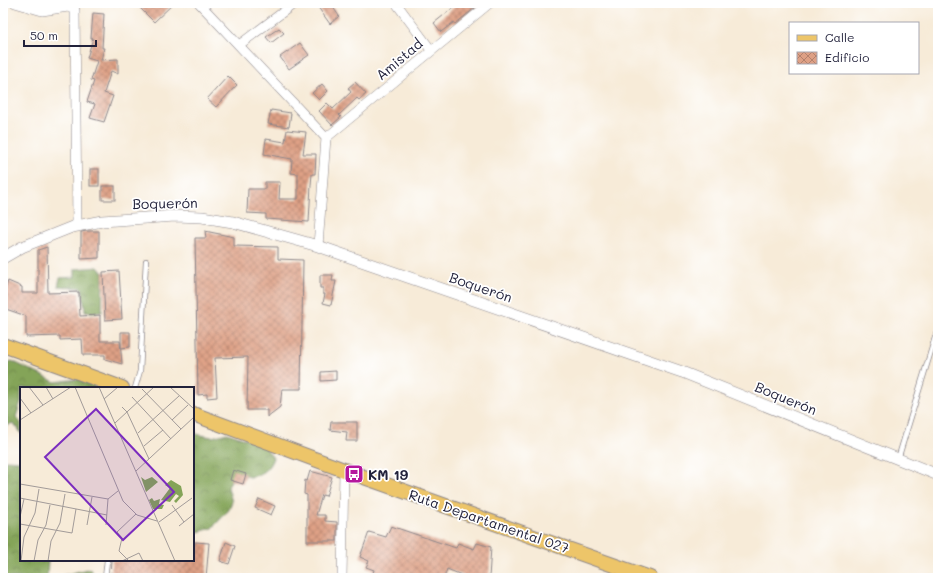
<svg xmlns="http://www.w3.org/2000/svg" width="941" height="581" font-family="Mali,sans-serif">
<style>
.forest{fill:url(#forest-crowns);stroke:#53634a}
.building{fill:url(#building-cross-hatch)}
.lines{fill:none;stroke-linecap:round;stroke-linejoin:round}
.service-casing{stroke:#8c868a;stroke-width:6}
.minor-casing{stroke:#8c868a;stroke-width:10}
.tertiary-casing{stroke:#8c868a;stroke-width:12}
.primary-casing{stroke:#8c868a;stroke-width:16}
.service{stroke:#fff;stroke-width:4.5}
.minor{stroke:#fff;stroke-width:9}
.tertiary{stroke:#fff;stroke-width:11}
.primary{stroke:#edc569;stroke-width:14}
.labels{text-anchor:middle;dominant-baseline:central;stroke-width:3.5;stroke-linejoin:round;paint-order:stroke}
.street-label{font-size:14px;fill:#22223b;stroke:#fff}
.poi-label{font-size:14px;font-weight:bold;fill:#22223b;stroke:#fff;text-anchor:start}
.inset-road{fill:none;stroke:#a29b99;stroke-width:1}
.view{fill:#7b2cbf;fill-opacity:0.15;stroke:#7b2cbf;stroke-width:2}
.inset-edge{fill:none;stroke:#22223b;stroke-width:2}
</style>
<defs>
<pattern id="forest-crowns" width="20" height="18" patternUnits="userSpaceOnUse"><rect width="20" height="18" fill="#84a458"/><path d="M2 6a3 3 0 1 1 6 0M12 15a3 3 0 1 1 6 0" fill="none" stroke="#6c854a"/></pattern>
<pattern id="building-cross-hatch" width="8" height="8" patternUnits="userSpaceOnUse"><rect width="8" height="8" fill="#dea085"/><path d="M0 0l8 8M0 8l8-8" fill="none" stroke="#b4826e"/></pattern>
</defs>
<rect width="100%" height="100%" fill="#fff"/>
<filter id="ink" filterUnits="userSpaceOnUse"><feTurbulence type="fractalNoise" baseFrequency=".025" numOctaves="2"/><feDisplacementMap in="SourceGraphic" scale="8" xChannelSelector="R" yChannelSelector="G"/><feConvolveMatrix kernelMatrix="1 2 1 2 8 2 1 2 1" color-interpolation-filters="sRGB"/></filter>
<filter id="wash" filterUnits="userSpaceOnUse"><feTurbulence type="fractalNoise" baseFrequency=".012" numOctaves="4" result="noise"/><feDisplacementMap in="SourceGraphic" scale="16" xChannelSelector="R" yChannelSelector="G"/><feGaussianBlur stdDeviation="0.9" result="paint"/><feColorMatrix in="noise" values="0 0 0 0 0 0 0 0 0 0 0 0 0 0 0 0 0 1.4 0 .05"/><feComposite in="paint" operator="in"/></filter>
<g filter="url(#wash)">
<rect width="100%" height="100%" fill="#f7ebd8"/>
<g class="forest">
<path d="M98,267l5,6 -1,39 -8,1 -9,-2 -3,-23 -24,-2 2,-8 15,-1v-8z"/>
<path d="M12,361l43,21 30,-4 8,4 2,6h-74v14l-5,15 5,6v11l-3,-6 -6,-5 -9,6v-65z"/>
<path d="M193,423l2,2 1,9 16,3 15,-4 37,12 9,13c-4,11 -12,18 -24,19l-6,-4 -8,-1 -7,15 4,15 -3,8 -17,18 -17,5 -2,-5z"/>
<path d="M6,460l15,1v99h27l-1,18h-44v-116z"/>
<path d="M91,568l4,10h-42z"/>
</g>
<g id="blocks">
<g class="building">
<path d="M135,3h39l-20,19z"/>
<path d="M315,3h15l9,13 -9,8z"/>
<path d="M459,3h12l4,5 -20,16 -1,-2 -13,10 -7,-9z"/>
<path d="M93,13l11,1 -2,34h2l-3,12 17,-1v15l-7,-3 -7,22 9,3 -9,26 -14,-4 5,-14 -8,-2 7,-21 -3,-1 6,-19 -10,-3 6,-20h-2z"/>
<path d="M279,28l5,5 -13,10 -5,-6z"/>
<path d="M300,43l9,12 -20,14 -9,-12z"/>
<path d="M228,76l9,9 -21,22 -9,-8z"/>
<path d="M355,82l11,12 -7,6 -2,-2 -18,17 2,2 -9,8 -13,-14 8,-8 6,6 18,-17 -3,-4z"/>
<path d="M322,84l6,7 -9,9 -7,-7z"/>
<path d="M271,110l20,3 -2,14 -21,-3z"/>
<path d="M287,130l19,2 -3,22h13l-1,20h-3l-1,11 -2,37 -43,-3v-5l-19,-1 1,-24h17v-7h15l-1,17h19v-25l-7,-1 1,-14 -28,-5 2,-15 19,3z"/>
<rect x="90" y="169" width="9" height="17"/>
<rect x="102" y="186" width="13" height="14"/>
<path d="M87,231h12v27l-18,1v-27z"/>
<path d="M205,231l29,6v9l44,1v12l25,1 -2,129h-19l-2,18 -13,10v-7h-20l1,-53 -33,1 2,39 -10,1v-4l-9,1 -3,-157h11z"/>
<path d="M47,247l1,46 31,-1 1,24 20,-1v26h20l2,23 -17,-5v-4h-22l-1,-16 -22,1v-4l-34,1v-21l-23,-8v-22l3,1 2,-6 14,6v6h16v-43z"/>
<path d="M119,271l3,48 -17,1 -2,-48z"/>
<path d="M320,275h13l-1,6h4l-5,24 -8,-2 2,-9h-2v-6h-3z"/>
<path d="M121,332h9v15l-9,1z"/>
<path d="M336,371v9l-15,1v-9z"/>
<path d="M331,422h26v19h-11l1,-9 -17,-2z"/>
<path d="M233,470l13,4 -3,10 -13,-4z"/>
<path d="M310,471l22,6 -6,19 -4,-1 -6,20h9v6l12,1v19h-30v-46l-3,-1 1,-14 2,1z"/>
<path d="M259,499l16,7 -4,9 -16,-7z"/>
<path d="M391,526l65,22 2,-5 16,6 3,-6 14,4 -2,31h-26l1,-2 -17,-7 -3,9h-73l3,-8 -8,-3 3,-6 -9,-4 9,-25 17,5z"/>
<path d="M195,542l14,1 -3,35h-95l1,-18h82z"/>
<path d="M226,542l9,4 -6,18 -9,-3z"/>
</g>
</g>
</g>
<g filter="url(#ink)">
<use href="#blocks" fill-opacity="0" stroke="#8c868a" stroke-width="1"/>
<g class="lines">
<defs>
<g id="service">
<path d="M135,388l5,-17 6,-110"/>
<path d="M898,459l40,-131"/>
<path d="M105,578l2,-18"/>
</g>
<g id="minor">
<path d="M15,3l27,8 26,-4 7,3 2,215"/>
<path d="M199,3l127,135 -8,108"/>
<path d="M396,3l35,47"/>
<path d="M239,45l56,-42"/>
<path d="M326,138l164,-135"/>
<path d="M342,578l2,-108"/>
</g>
<path id="tertiary" d="M3,258l19,-11 50,-20 30,-6 73,-5 27,1 31,5 85,24 364,126 256,103"/>
<g id="primary">
<path d="M3,345l119,43"/>
<path d="M193,414l151,56 306,108"/>
</g>
</defs>
<use href="#service" class="service-casing"/>
<use href="#minor" class="minor-casing"/>
<use href="#tertiary" class="tertiary-casing"/>
<use href="#primary" class="primary-casing"/>
<use href="#service" class="service"/>
<use href="#minor" class="minor"/>
<use href="#tertiary" class="tertiary"/>
<use href="#primary" class="primary"/>
</g>
</g>
<defs>
<symbol id="bus-square" viewBox="-11 -11 22 22"><rect x="-9" y="-9" width="18" height="18" rx="4" fill="#b5179e" stroke="#fff"/><path d="M-5-6H5V4H4V6H2V4H-2V6H-4V4H-5ZM-3.5-4V0h7V-4ZM-3.5 1.2v1.5H-2V1.2ZM2 1.2v1.5H3.5V1.2Z" fill="#fff"/></symbol>
</defs>
<g fill-rule="evenodd">
<use href="#bus-square" x="343" y="463" width="22" height="22"/>
</g>
<g class="labels">
<g class="street-label">
<text transform="translate(399 59) rotate(-40)">Amistad</text>
<text transform="translate(165 203) rotate(-1)">Boquerón</text>
<text transform="translate(481 287) rotate(19)">Boquerón</text>
<text transform="translate(786 398) rotate(22)">Boquerón</text>
<text transform="translate(489 521) rotate(19)">Ruta Departamental 027</text>
</g>
<g class="poi-label">
<text x="368" y="474">KM 19</text>
</g>
</g>
<g transform="translate(20 387)">
<rect width="174" height="174" fill="#f7ebd8"/>
<path d="M121,90l4,3 7,-3 6,5 -12,10zM151,93l10,6 2,9 -7,8 -2,-2 5,-5 -3,-2 -6,8 -9,-2 9,-12 -5,-3zM132,111l2,3 6,-2 -1,5 5,1 -2,4h-9l-4,-9z" fill="#84a458"/>
<path class="inset-road" d="M9,0l14,18M26,0l7,12M55,0l48,114 14,14 20,6M79,0l76,174M150,0l24,22M122,2l39,40M112,10l39,42M0,11l11,15M84,12l14,-12M102,20l5,5 22,47M0,33l51,-33M152,33l16,-15M95,36l39,-36M118,46l41,-37M124,59l19,-16M116,84l58,-54M0,97l88,15M0,111l87,17M152,118l12,17M0,130l4,-18M139,135l33,-24M0,137l52,9 4,-24M67,138l5,-28M86,138l2,-26 10,-8M159,139l15,-12M1,174l3,-24 11,-24 4,-24M14,174l4,-21 8,-15 4,-20M28,174l3,-20 9,-18 5,-29M102,174l17,-8 4,8M109,174l-10,-10 3,-13 -5,-6 19,-18"/>
<path class="view" d="M76,22l78,83 -51,48 -78,-83z"/>
<rect width="174" height="174" class="inset-edge"/>
</g>
<rect width="941" height="581" fill="none" stroke="#fff" stroke-width="16"/>
<rect x="789" y="22" width="130" height="52" fill="#ffffff" stroke="#a7a7b1"/>
<rect x="797" y="35" width="20" height="6" fill="#edc569" stroke="#a7a7b1"/>
<text x="825" y="42" font-size="12" fill="#22223b">Calle</text>
<rect x="797" y="52" width="20" height="12" fill="url(#building-cross-hatch)" stroke="#a7a7b1"/>
<text x="825" y="62" font-size="12" fill="#22223b">Edificio</text>
<path d="M24 40v6h72v-6" fill="none" stroke="#22223b" stroke-width="2"/>
<text x="30" y="40" font-size="12" fill="#22223b" stroke="#ffffff" stroke-width="3" paint-order="stroke">50 m</text>
</svg>
